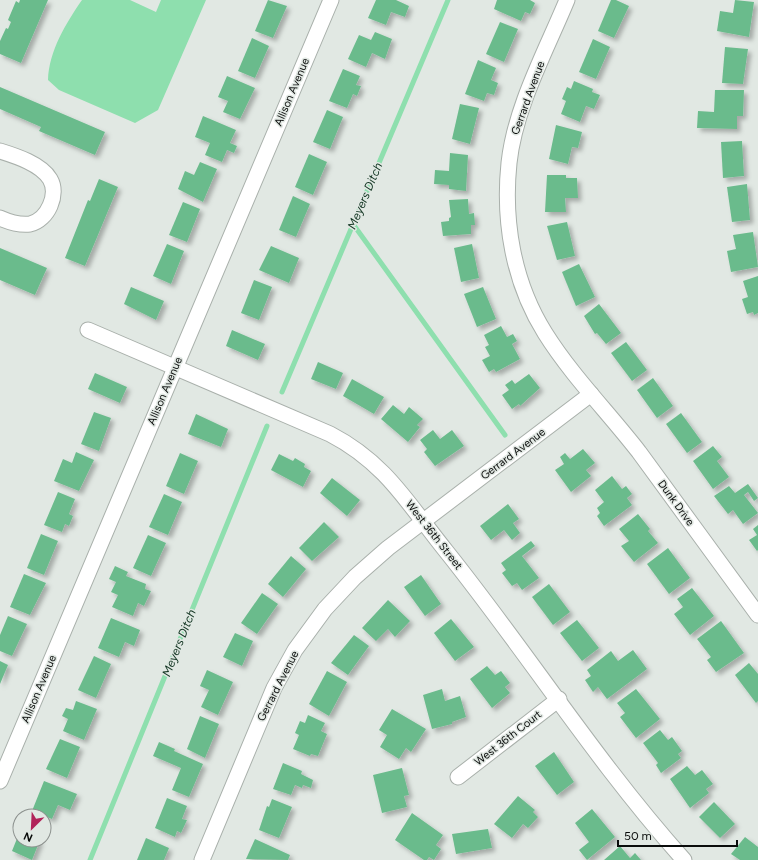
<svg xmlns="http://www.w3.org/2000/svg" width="758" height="860" font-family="Figtree,sans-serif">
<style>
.water{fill:#8edfae}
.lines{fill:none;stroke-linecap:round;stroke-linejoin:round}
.stream{stroke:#8edfae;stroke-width:5}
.building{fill:#6bbb8c;filter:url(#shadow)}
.minor-casing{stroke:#a9b0ab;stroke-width:17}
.minor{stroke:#fff;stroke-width:15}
.labels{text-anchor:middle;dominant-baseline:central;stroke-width:3;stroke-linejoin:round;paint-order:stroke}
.street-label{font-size:11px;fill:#0a0c0b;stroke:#e1e8e3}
.water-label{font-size:12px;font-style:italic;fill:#123522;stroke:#e1e8e3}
</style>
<defs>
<filter id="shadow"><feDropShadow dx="3.5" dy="3.5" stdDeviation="2" flood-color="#0004"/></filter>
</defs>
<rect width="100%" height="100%" fill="#e1e8e3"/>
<path class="water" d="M82,0h48l26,12 5,-12h45l-48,110 -23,13 -76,-33 -11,-10c1,-29 18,-57 34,-80z"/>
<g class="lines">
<g class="stream">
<path d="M353,224l152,211"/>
<path d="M282,392l166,-392"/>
<path d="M90,860l177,-434"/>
</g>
</g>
<g class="building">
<path d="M20,0h28l-27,63 -21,-9v-13l6,-13 2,1 3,-7 -3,-2 8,-19 3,2z"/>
<path d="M268,0l19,6 -14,32 -18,-7z"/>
<path d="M376,0h20l13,6 -4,11 -14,-5 -5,13 -18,-7z"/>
<path d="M497,0h33l5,3 -5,11 -5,-2 -4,9 -27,-12z"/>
<path d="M611,0h5l13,6 -15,32 -16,-7z"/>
<path d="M735,0l19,2 -5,35 -32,-6 3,-20 13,2z"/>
<path d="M500,22l18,7 -14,33 -18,-8z"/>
<path d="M375,32l17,7 -7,20 -13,-6 -6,14 -18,-8 11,-24 12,5z"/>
<path d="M252,38l17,8 -14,32 -17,-7z"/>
<path d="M593,39l17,8 -14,32 -17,-7z"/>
<path d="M725,47l23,2 -5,35 -21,-1z"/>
<path d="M478,60l18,8 -5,12 7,3 -4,12 -7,-2 -3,8 -19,-7z"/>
<path d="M343,69l17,7 -4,9 5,1 -4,10 -4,-2 -6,14 -18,-7z"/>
<path d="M227,76l28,12 -15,31 -17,-7 5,-11 -10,-4z"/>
<path d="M574,81l19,8 -1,3 8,3 -6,14 -8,-3 -6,16 -19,-8 5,-13 -4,-2 5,-12 4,2z"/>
<path d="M0,87l105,45 -10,23 -56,-24 2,-4 -41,-18z"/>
<path d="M715,90h29l-1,26h-6v13l-40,-1 1,-17 16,1z"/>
<path d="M460,104l19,4 -9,36 -18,-5z"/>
<path d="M327,110l16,7 -13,32 -17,-7z"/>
<path d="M203,116l33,14 -6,13 7,3 -3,7 -7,-3 -5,12 -17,-7 5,-12 -15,-6z"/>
<path d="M556,125l26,7 -4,16 -6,-1 -4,17 -19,-5z"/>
<path d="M742,141l2,35 -21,2 -2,-36z"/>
<path d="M450,153l18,2 -2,36 -17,-2v-4l-15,-1 1,-14 14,1z"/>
<path d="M309,154l18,8 -14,33 -18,-8z"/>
<path d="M200,162l17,7 -14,33 -25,-13 7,-18 9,4z"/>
<path d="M547,175h19v3h11l1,20h-13l1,14h-21z"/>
<path d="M99,179l19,8 -33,79 -20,-8 23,-58 2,1z"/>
<path d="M747,184l3,36 -18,2 -5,-35z"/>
<path d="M293,196l17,8 -14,33 -17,-7z"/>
<path d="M468,199l1,15 5,-1 1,12h-4v9l-28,2 -2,-14 8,-1v-3l2,-1 -2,-17z"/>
<path d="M183,202l17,7 -13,33 -18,-7z"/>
<path d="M567,222l8,34 -18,4 -10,-34z"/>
<path d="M753,232l5,35 -27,5 -4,-21 9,-2 -3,-14z"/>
<path d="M167,244l17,7 -13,33 -18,-8z"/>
<path d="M472,244l7,34 -18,4 -7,-34z"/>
<path d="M271,246l28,12 -10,25 -30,-13z"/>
<path d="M0,248l47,20 -12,27 -35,-15z"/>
<path d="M579,264l16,33 -19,9 -14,-34z"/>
<path d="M758,276v37l-4,2 -1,-3 -6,2 -5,-15 6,-2 -5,-16z"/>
<path d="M254,280l18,7 -13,33 -18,-7z"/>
<path d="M131,287l33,14 -8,19 -32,-16z"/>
<path d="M483,287l13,32 -19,8 -13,-33z"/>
<path d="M599,304l22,29 -15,11 -9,-11 -2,1 -11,-18z"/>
<path d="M501,326l6,11 6,-3 4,7 -5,3 8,15 -24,13 -2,-3 -5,3 -7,-12 8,-4 -5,-9 4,-2 -5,-10z"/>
<path d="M232,330l33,14 -7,16 -32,-14z"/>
<path d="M626,342l21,28 -15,11 -21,-28z"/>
<path d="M318,362l25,11 -7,16 -25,-10z"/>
<path d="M95,373l32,14 -7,16 -32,-14z"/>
<path d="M529,374l11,14 -20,18 -1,-2 -7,5 -10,-14 7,-5 -4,-5 7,-5 3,4z"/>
<path d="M653,378l20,28 -16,12 -20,-28z"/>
<path d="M352,379l32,18 -10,17 -31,-18z"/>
<path d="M393,405l11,9 5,-7 14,12 -6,6 3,2 -12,15 -27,-23z"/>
<path d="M94,412l17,6 -12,33 -18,-7z"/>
<path d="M681,413l21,29 -15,11 -21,-29z"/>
<path d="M196,414l32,15 -7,18 -33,-13z"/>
<path d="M433,430l7,9 12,-9 12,16 -29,20 -11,-14 3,-3 -7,-9z"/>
<path d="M713,446l9,11 -5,4 12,16 -16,12 -20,-28z"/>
<path d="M583,449l12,14 -9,7 5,6 -20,16 -16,-22 9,-6 -4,-7 5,-4 5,6z"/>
<path d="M76,452l18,8 -15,31 -25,-10 9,-22 9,4z"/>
<path d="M180,453l18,8 -14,33 -18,-8z"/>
<path d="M279,454l14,7 2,-3 10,6 -1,3 7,4 -8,16 -32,-17z"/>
<path d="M612,476l10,13 4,-3 6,8 -5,4 5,7 -28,21 -7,-10 3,-3 -3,-5 7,-6 -9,-12z"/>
<path d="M332,478l28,22 -13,16 -27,-23z"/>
<path d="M748,484l10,14 -4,3 -6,-9 -4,3 14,18 -15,11 -10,-14 -5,4 -14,-18 15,-10 6,7z"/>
<path d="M58,492l17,7 -6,15 4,2 -4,10 -4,-2 -3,8 -18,-7z"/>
<path d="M164,494l18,8 -14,33 -19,-8z"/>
<path d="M508,504l11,15 -6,4 7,10 -8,7 -8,-10 -13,10 -11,-14z"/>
<path d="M638,514l12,15 -2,2 10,12 -24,19 -13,-16 8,-5 -10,-12z"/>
<path d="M324,522l15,15 -27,24 -13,-13z"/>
<path d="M758,525v25l-1,1 -8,-11 8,-5 -4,-6z"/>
<path d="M41,534l17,7 -14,34 -17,-7z"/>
<path d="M148,535l18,8 -15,33 -18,-8z"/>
<path d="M531,541l4,5 -13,10 17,22 -17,12 -5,-7 -5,3 -10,-13 4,-3 -5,-7z"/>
<path d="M668,548l22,30 -21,16 -22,-30z"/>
<path d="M291,556l15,13 -23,28 -15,-13z"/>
<path d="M115,566l13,6 -2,4 20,8 -1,5 6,2 -7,15 -6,-3 -5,13 -21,-9 6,-12 -7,-3 5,-10 -7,-3z"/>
<path d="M24,574l22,9 -16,32 -20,-8z"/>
<path d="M421,575l20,29 -16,12 -21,-29z"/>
<path d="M549,584l21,28 -17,13 -21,-28z"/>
<path d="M692,588l22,28 -24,19 -16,-21 9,-7 -6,-8z"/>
<path d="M262,593l16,11 -21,30 -16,-11z"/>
<path d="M388,600l22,21 -15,16 -7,-8 -12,12 -14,-13z"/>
<path d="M8,616l19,8 -15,32 -12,-5v-16z"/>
<path d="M111,618l29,12 -6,16 -9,-4 -6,15 -21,-9z"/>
<path d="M451,619l23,28 -19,14 -21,-28z"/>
<path d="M577,620l22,28 -17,13 -22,-28z"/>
<path d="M721,621l23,32 -28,19 -9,-12 4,-3 -14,-18z"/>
<path d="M235,633l18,8 -11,25 -19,-9z"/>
<path d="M354,635l15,11 -21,29 -17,-12z"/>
<path d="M633,650l14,19 -40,30 -9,-12 -5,5 -8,-12 6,-4 -4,-6 24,-19 7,10z"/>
<path d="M94,656l17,8 -15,34 -18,-8z"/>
<path d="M0,661l8,4 -8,19z"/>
<path d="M749,663l9,11v27l-2,2 -21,-28z"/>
<path d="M487,666l8,9 6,-4 9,12 -5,4 5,6 -18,15 -22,-29z"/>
<path d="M207,670l26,12 -15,33 -17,-8 8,-17 -9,-4z"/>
<path d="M327,671l20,11 -18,34 -20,-12z"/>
<path d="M442,689l3,12 15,-5 6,21 -14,5v2l-20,5 -9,-34z"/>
<path d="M636,689l24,30 -24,19 -16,-21 5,-4 -8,-10z"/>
<path d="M76,701l21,8 -13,31 -21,-9 5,-12 -6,-3 4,-8 7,2z"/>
<path d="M392,709l34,20 -15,23 -5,-4 -7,11 -19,-12 7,-12 -8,-5z"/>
<path d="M308,715l17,8 -4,8 6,3 -9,22 -7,-2 -1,2 -17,-7 6,-14 -4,-2 5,-12 5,2z"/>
<path d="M200,716l19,8 -14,34 -18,-9z"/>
<path d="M660,730l8,10 4,-3 10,14 -4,3 3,4 -20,15 -5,-8 2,-2 -15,-20z"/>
<path d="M60,739l20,8 -13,31 -21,-9z"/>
<path d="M159,742l16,7 -1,2 29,13 -14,33 -17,-7 9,-22 -28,-12z"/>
<path d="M554,752l20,30 -17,13 -22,-29z"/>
<path d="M283,763l19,8 -1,3 12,6 -2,8 -8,-3 -1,3 -7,-3 -4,10 -18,-6z"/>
<path d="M687,766l8,9 7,-5 11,14 -7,5 3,4 -19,15 -20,-29z"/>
<path d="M402,768l7,27 -5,1 3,11 -25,6 -9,-38z"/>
<path d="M44,781l33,13 -7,16 -12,-5 -6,14 -20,-8z"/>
<path d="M518,796l17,14 -2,2 5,5 -10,11 -5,-4 -11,14 -18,-14z"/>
<path d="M167,798l20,8 -5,13 5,1 -6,13 -4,-2 -2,6 -20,-9z"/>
<path d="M272,799l20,8 -13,31 -20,-8 8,-24 2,1z"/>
<path d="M714,802l21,22 -15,14 -21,-21z"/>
<path d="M592,809l23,28 -28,23 -8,-10 10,-8 -14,-19z"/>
<path d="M412,813l31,22 -7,10 5,4 -7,11 -5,-3 -2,3h-3l-29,-20z"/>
<path d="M488,829l4,19 -36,6 -4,-20z"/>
<path d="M20,831v9h20l-8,20 -20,-9z"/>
<path d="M745,837l13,10v13h-18l-9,-6z"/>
<path d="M146,838l23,10 -5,12h-27z"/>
<path d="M255,839l35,16 -2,5 -42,-1z"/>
<path d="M620,846l10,12 5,-5 6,7h-37z"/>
</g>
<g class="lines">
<defs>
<g id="minor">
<path d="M567,0c-21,51 -52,107 -58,163 -6,58 4,119 36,170 27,43 63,79 94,119 40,54 79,109 119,163"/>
<path d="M0,151c16,5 41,13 50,28 9,15 -2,41 -20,45 -9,1 -21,-2 -30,-6"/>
<path d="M88,330l242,104c56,29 78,70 116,117 81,101 151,212 238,309"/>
<path d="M458,777l101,-78"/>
<path d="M0,781l331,-781"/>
<path d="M202,860l72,-172 21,-38 30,-41 30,-32 33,-29 203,-154"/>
</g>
</defs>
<use href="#minor" class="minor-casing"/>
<use href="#minor" class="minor"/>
</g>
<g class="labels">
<g class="street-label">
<text transform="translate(292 92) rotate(-67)">Allison Avenue</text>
<text transform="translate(528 98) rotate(-70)">Gerrard Avenue</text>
<text transform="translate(165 391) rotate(-67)">Allison Avenue</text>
<text transform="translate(513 454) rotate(-37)">Gerrard Avenue</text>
<text transform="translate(676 503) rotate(54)">Dunk Drive</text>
<text transform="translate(434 535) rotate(52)">West 36th Street</text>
<text transform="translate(278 686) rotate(-63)">Gerrard Avenue</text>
<text transform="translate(39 689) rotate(-67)">Allison Avenue</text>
<text transform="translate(508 738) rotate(-38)">West 36th Court</text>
</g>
<g class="water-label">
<text transform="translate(365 196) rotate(-67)">Meyers Ditch</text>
<text transform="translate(179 643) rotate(-68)">Meyers Ditch</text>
</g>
</g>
<g transform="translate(32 828) rotate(204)"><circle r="19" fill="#e1e8e3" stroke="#8b908d"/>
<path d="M0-3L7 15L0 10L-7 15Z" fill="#b1235a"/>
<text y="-6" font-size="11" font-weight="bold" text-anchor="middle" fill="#0a0c0b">N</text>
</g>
<path d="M618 840v6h119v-6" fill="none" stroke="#0a0c0b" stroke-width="2"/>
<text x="624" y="840" font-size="12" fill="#0a0c0b" stroke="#e1e8e3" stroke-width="3" paint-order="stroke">50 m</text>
</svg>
